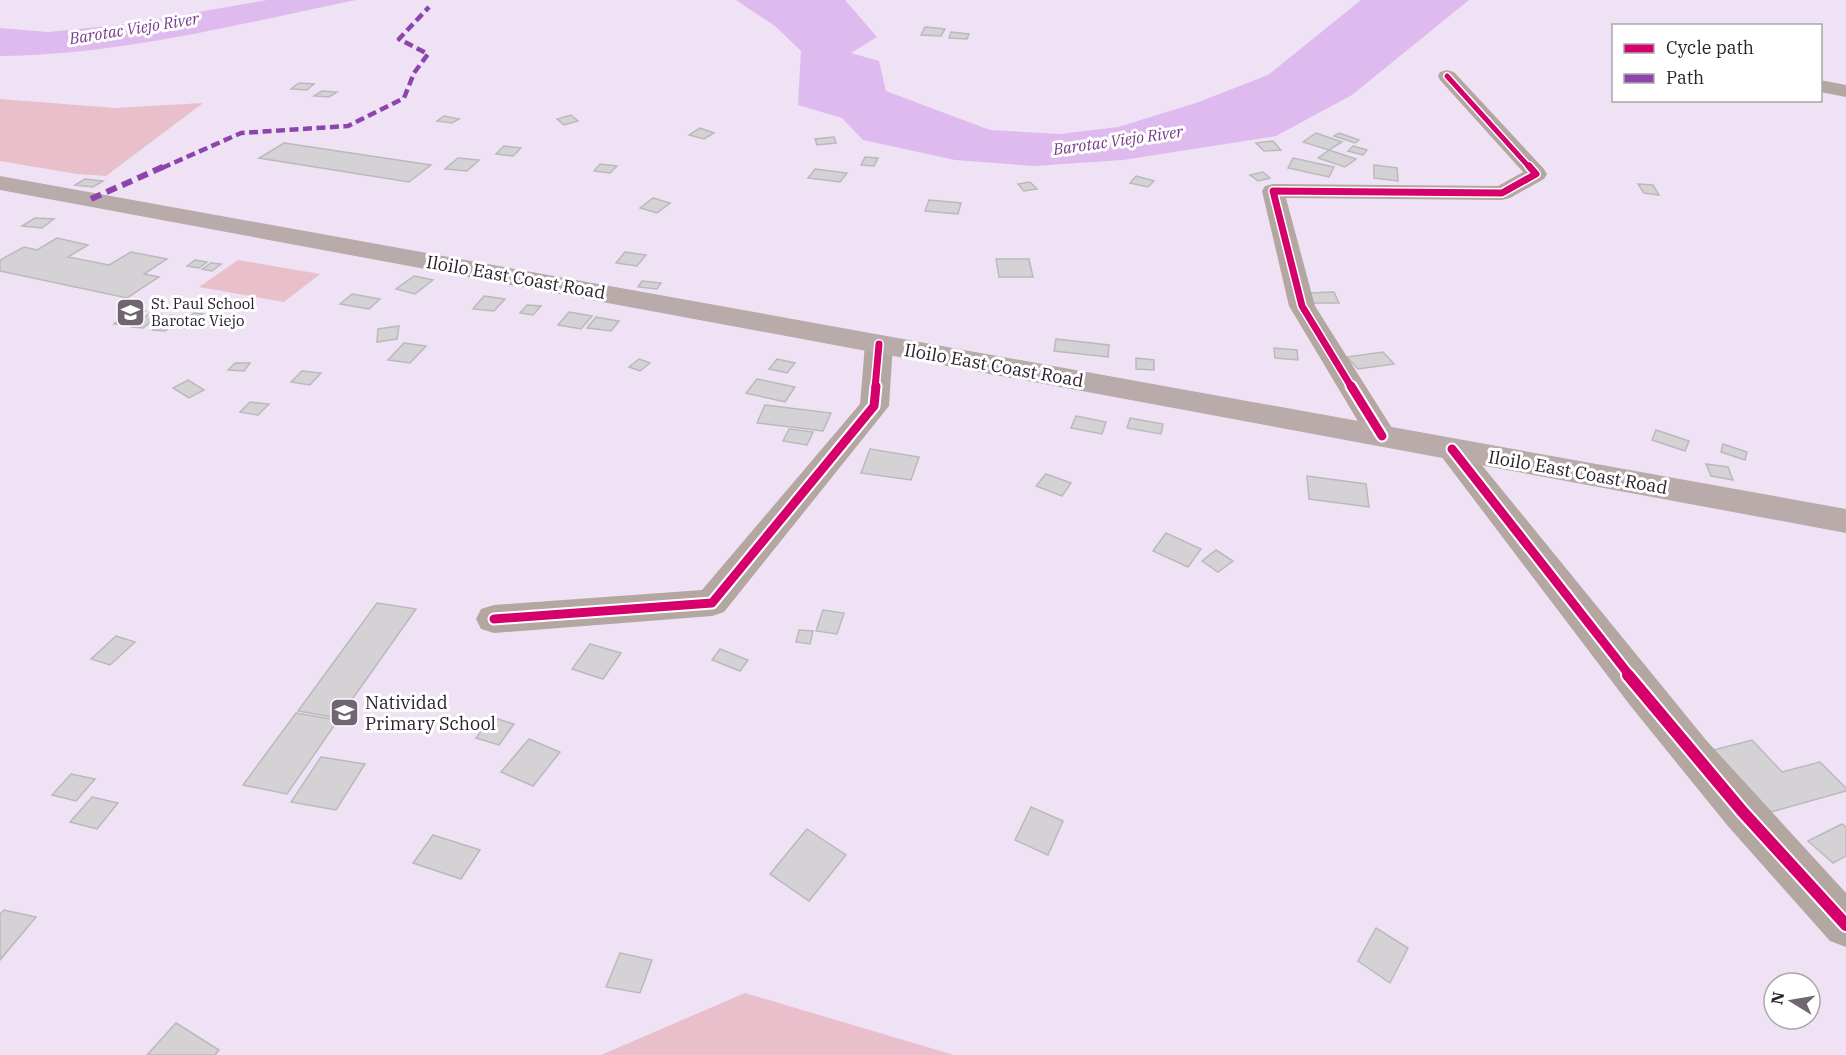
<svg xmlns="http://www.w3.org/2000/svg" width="1846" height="1055" font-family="'IBM Plex Serif',serif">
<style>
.green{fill:#e8bfca}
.water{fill:#dfbaef}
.building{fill:#d4d2d4;stroke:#bab9bb;stroke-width:1.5}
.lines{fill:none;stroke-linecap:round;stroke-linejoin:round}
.minor{fill:#b4a7a1;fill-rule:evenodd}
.major{fill:#b8abaa;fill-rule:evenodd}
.quiet-far1{stroke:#8e44ad;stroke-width:4.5;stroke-dasharray:9 4.5;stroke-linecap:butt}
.quiet{stroke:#8e44ad;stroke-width:6;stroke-dasharray:11 6;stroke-linecap:butt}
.cycleway-far3-casing{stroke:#fff;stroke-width:8}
.cycleway-far2-casing{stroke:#fff;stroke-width:10}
.cycleway-far1-casing{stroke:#fff;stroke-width:13}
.cycleway-casing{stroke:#fff;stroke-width:16}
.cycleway-far3{stroke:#d6006c;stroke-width:5}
.cycleway-far2{stroke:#d6006c;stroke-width:7}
.cycleway-far1{stroke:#d6006c;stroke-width:9}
.cycleway{stroke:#d6006c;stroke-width:12}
.labels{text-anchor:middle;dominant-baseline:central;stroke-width:6;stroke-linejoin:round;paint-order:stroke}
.far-poi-label{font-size:15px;fill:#2a212d;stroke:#fff;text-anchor:start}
.far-water-label{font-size:16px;font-style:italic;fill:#743b89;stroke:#fff}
.street-label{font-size:18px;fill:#2a212d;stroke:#fff}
.poi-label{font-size:18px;fill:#2a212d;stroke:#fff;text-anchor:start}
</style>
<rect width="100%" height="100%" fill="#efe2f5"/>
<g class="green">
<path d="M0,99l115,9 88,-5 -97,73 -29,-2 -77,-13z"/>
<path d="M238,260l82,14 -36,28 -85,-15z"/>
<path d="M745,993l209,62h-353z"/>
</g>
<g class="water">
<path d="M267,0h89c-117,24 -236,55 -356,56v-28l48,4 81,-8z"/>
<path d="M736,0h109l32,37 -26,16 28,8 7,30 104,39 70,4 58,-7 78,-24 72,-28 93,-75h108l-117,95 -76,41 -153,24 -89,6 -79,-6 -92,-20 -21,-22 -44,-13 3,-54 -26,-25z"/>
</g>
<g class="building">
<path d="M925,27l20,2 -4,7 -20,-1z"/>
<path d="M951,32l18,2 -2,5 -18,-1z"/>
<path d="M299,83l15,1 -7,6 -16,-1z"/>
<path d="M322,91l15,1 -8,5 -15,-1z"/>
<path d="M571,115l7,6 -14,4 -7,-6z"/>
<path d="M444,116l15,3 -7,4 -15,-2z"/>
<path d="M700,128l14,5 -10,6 -15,-4z"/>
<path d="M1316,133l26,9 -13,8 -26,-8z"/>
<path d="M1339,133l20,7 -4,3 -21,-7z"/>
<path d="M834,137l2,6 -19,2 -2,-6z"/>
<path d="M1273,141l8,9 -17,1 -8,-8z"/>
<path d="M284,143l147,22 -22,17 -150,-24z"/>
<path d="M504,146l17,2 -8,8 -17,-2z"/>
<path d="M1353,146l14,4 -4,5 -15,-4z"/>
<path d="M1329,150l27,9 -11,8 -27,-9z"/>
<path d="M865,157l13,1 -4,8 -13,-1z"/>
<path d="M458,158l21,2 -12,11 -22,-2z"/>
<path d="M1293,158l41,9 -5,10 -41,-9z"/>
<path d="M600,164l17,2 -7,7 -16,-2z"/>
<path d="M1374,165l23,3 1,13 -24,-3z"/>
<path d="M815,169l32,4 -7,9 -32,-4z"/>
<path d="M1263,172l7,6 -12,3 -8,-6z"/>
<path d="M1136,176l18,5 -6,6 -18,-4z"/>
<path d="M85,179l18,2 -10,6 -18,-2z"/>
<path d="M1030,182l7,7 -13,2 -6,-7z"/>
<path d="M1638,184l15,1 6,10 -15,-2z"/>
<path d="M653,198l17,5 -13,10 -17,-5z"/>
<path d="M929,200l32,3 -3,11 -33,-3z"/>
<path d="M35,218l19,1 -12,9 -20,-2z"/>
<path d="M57,238l31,7 -20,12 41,8 22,-13 36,7 -23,15 15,3 -32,21 -127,-27v-11l24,-13 13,3z"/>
<path d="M625,252l21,3 -9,11 -21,-3z"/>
<path d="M996,259h33l4,18h-34z"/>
<path d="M195,260l12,2 -8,6 -12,-2z"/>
<path d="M211,263l10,1 -9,7 -10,-2z"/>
<path d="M414,276l19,4 -18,14 -19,-5z"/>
<path d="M642,281l19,2 -4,6 -19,-2z"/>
<path d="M1334,292l5,11h-25l-5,-10z"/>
<path d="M352,294l28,5 -11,10 -29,-5z"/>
<path d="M484,296l21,3 -11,12 -21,-2z"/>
<path d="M527,305l14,1 -8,9 -13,-2z"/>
<path d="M133,309l12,2 -18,14 -13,-1z"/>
<path d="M569,312l23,4 -11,13 -23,-4z"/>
<path d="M150,313l11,1 -18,14 -11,-1z"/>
<path d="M194,313l9,1 -18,14 -9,-1z"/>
<path d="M171,315l13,2 -19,14 -12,-1z"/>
<path d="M596,317l23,4 -8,10 -24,-3z"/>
<path d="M399,326l-2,13 -20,3 1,-13z"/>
<path d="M1056,339l53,6 -1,12 -54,-6z"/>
<path d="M404,343l22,3 -16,17 -22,-3z"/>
<path d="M1274,348l23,2 1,10 -23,-2z"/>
<path d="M1383,352l11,12 -36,5 -11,-12z"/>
<path d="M1136,358l18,2v10l-18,-1z"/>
<path d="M639,359l11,4 -10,8 -11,-4z"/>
<path d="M777,359l18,4 -8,10 -18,-4z"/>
<path d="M235,363h15l-6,8 -16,-1z"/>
<path d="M302,371l19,2 -11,12 -19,-3z"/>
<path d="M757,379l38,8 -10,15 -39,-9z"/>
<path d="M188,380l16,10 -15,8 -16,-10z"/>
<path d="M250,402l19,2 -11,11 -18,-3z"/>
<path d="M765,405l66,8 -8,18 -66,-8z"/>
<path d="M1076,416l30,6 -4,12 -31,-6z"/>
<path d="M1130,418l33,6 -2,10 -34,-6z"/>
<path d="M789,429l24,3 -6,13 -24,-4z"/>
<path d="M1656,430l33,11 -4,10 -33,-11z"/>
<path d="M1723,444l24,8 -2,8 -24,-8z"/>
<path d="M870,449l49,8 -8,23 -50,-7z"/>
<path d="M1706,464l22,3 5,13 -22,-4z"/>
<path d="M1046,474l25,9 -9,13 -26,-10z"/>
<path d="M1307,476l59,8 3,23 -60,-8z"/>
<path d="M1166,533l35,16 -13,18 -35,-16z"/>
<path d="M1216,550l17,11 -15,11 -16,-11z"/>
<path d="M377,603l39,6 -77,109 -41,-7z"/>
<path d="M823,610l21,3 -7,21 -21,-3z"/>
<path d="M799,630l14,1 -3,13 -14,-2z"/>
<path d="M116,636l19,6 -25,23 -19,-6z"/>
<path d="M590,644l31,9 -18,26 -31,-10z"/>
<path d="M720,649l28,11 -8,11 -28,-11z"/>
<path d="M296,713l42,7 -51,74 -44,-9z"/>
<path d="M491,717l23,7 -15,21 -23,-7z"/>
<path d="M529,739l31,13 -27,34 -32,-14z"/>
<path d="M1752,740l30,32 38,-10 26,26v3l-79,22 -57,-62z"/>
<path d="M321,757l44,7 -29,46 -45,-8z"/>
<path d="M71,774l24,5 -19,22 -24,-6z"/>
<path d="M92,797l26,6 -21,26 -27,-7z"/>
<path d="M1031,807l32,14 -15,34 -33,-15z"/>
<path d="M1842,824l4,3v29l-13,7 -25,-22z"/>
<path d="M807,829l39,26 -37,46 -39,-27z"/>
<path d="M433,835l47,15 -19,29 -48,-16z"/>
<path d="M4,910l32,7 -36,43v-46z"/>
<path d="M1376,928l32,20 -18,35 -32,-22z"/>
<path d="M620,953l32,7 -12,33 -34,-6z"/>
<path d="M176,1023l43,27 -4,5h-68z"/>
</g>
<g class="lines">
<g class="minor">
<path d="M1447,70l7,2 90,97 3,5 -3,5 -34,19 -8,2 -216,-2 29,108 82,130 -4,7 -11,3 -11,-3 -82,-137 -27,-115 3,-5 8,-2 225,2 25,-14 -83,-92 -2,-4 2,-4z"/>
<path d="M1820,80l26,5v12l-26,-5z"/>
<path d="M879,336l10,2 4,6 -4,62 -165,206 -12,4 -218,17 -13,-4 -5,-10 5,-10 13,-4 208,-15 158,-186 5,-60 4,-6z"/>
<path d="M1452,439l11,3 243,298 140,153v54l-16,-6 -103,-116 -98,-121 -188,-248 -4,-7 4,-7z"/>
</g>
<path class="major" d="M0,176l1846,333v24l-1846,-343z"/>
<path class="quiet-far1" d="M162,168l79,-35 107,-7 56,-28 10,-25 14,-19 -29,-15 30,-32"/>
<path class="quiet" d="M91,199l74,-33"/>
<defs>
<path id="cycleway-far3" d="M1447,76l83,92"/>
<g id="cycleway-far2">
<path d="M875,388l4,-44"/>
<path d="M1352,388l-50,-82 -29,-115 229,2 34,-19 -7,-8"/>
</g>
<g id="cycleway-far1">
<path d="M1351,386l31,50"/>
<path d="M1452,449l178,227"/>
<path d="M494,619l218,-16 162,-197 2,-20"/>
</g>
<path id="cycleway" d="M1628,675l114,136 104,114"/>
</defs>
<use href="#cycleway-far3" class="cycleway-far3-casing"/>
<use href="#cycleway-far2" class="cycleway-far2-casing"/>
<use href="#cycleway-far1" class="cycleway-far1-casing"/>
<use href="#cycleway" class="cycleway-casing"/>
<use href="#cycleway-far3" class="cycleway-far3"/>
<use href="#cycleway-far2" class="cycleway-far2"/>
<use href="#cycleway-far1" class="cycleway-far1"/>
<use href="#cycleway" class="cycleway"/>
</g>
<defs>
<symbol id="school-square" viewBox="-11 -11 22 22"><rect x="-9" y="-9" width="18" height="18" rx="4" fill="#6f6573" stroke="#fff"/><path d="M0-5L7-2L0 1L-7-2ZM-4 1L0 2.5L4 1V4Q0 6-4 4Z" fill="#fff"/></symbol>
</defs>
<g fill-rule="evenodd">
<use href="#school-square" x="114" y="296" width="33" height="33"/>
<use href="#school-square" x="328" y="696" width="33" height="33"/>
</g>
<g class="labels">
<g class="far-poi-label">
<text x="151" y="303">St. Paul School<tspan x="151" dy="17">Barotac Viejo</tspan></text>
</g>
<g class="far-water-label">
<text transform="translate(134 28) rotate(-9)">Barotac Viejo River</text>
<text transform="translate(1118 140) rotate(-8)">Barotac Viejo River</text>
</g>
<g class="street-label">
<text transform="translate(516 277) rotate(10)">Iloilo East Coast Road</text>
<text transform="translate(994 365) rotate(10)">Iloilo East Coast Road</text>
<text transform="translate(1578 472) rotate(10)">Iloilo East Coast Road</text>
</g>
<g class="poi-label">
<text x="365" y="702">Natividad<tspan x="365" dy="21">Primary School</tspan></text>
</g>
</g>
<rect x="1612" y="24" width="210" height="78" fill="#ffffff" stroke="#aaa6ab" stroke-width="1.5"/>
<rect x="1624" y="44" width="30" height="9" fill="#d6006c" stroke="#aaa6ab" stroke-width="1.5"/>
<text x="1666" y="54" font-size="18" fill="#2a212d">Cycle path</text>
<rect x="1624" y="74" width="30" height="9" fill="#8e44ad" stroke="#aaa6ab" stroke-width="1.5"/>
<text x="1666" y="84" font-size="18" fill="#2a212d">Path</text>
<g transform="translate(1792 1001) rotate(281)"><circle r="28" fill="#ffffff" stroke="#aaa6ab" stroke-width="1.5"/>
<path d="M0-4.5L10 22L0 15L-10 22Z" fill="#6f6573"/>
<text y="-9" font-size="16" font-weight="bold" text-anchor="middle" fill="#2a212d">N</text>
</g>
</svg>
